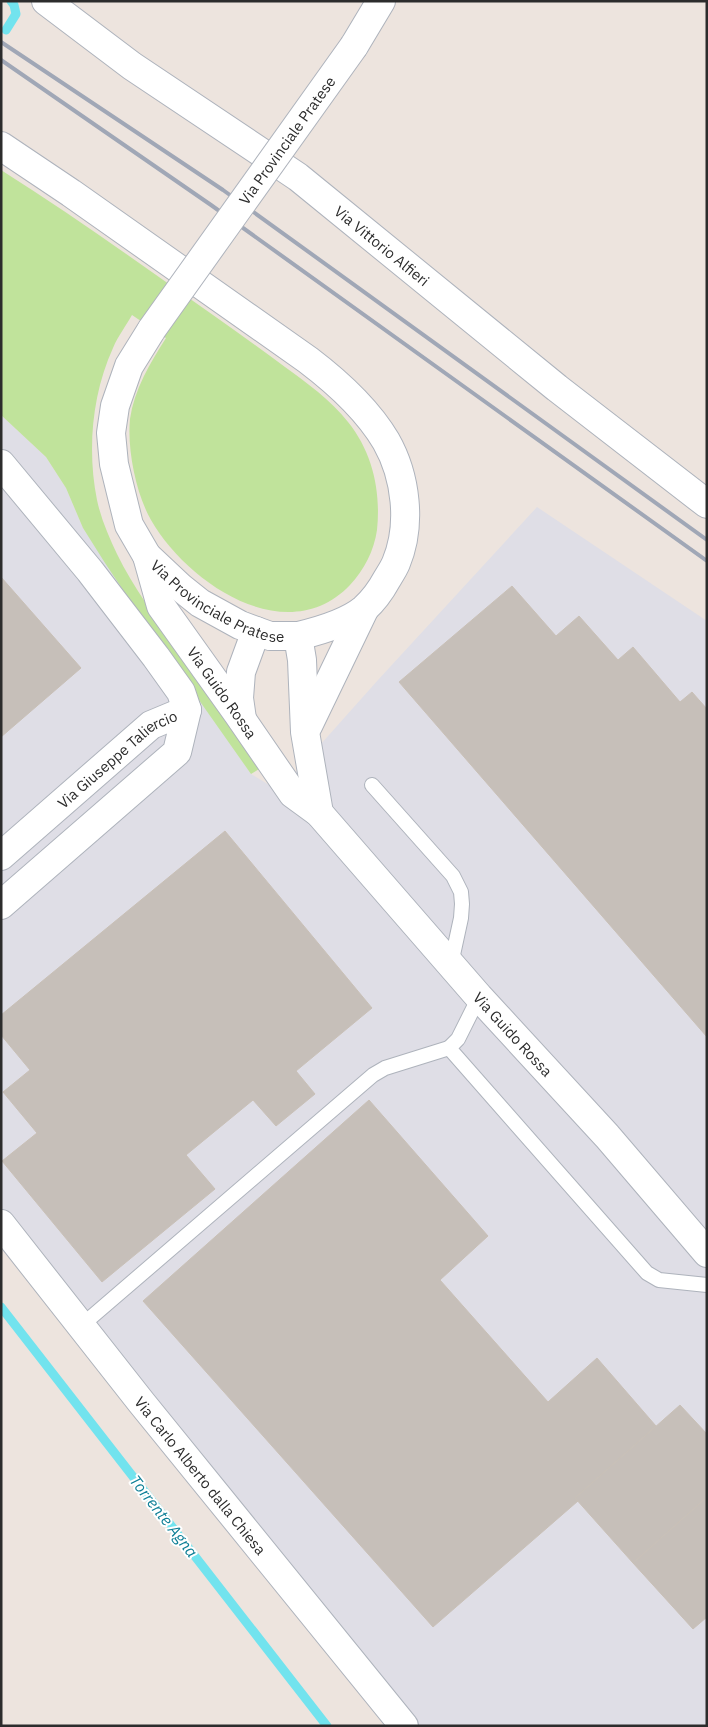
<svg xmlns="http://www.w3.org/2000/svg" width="708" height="1727" font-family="'IBM Plex Sans',sans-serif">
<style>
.industrial{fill:#dfdee6}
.green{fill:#c0e39b}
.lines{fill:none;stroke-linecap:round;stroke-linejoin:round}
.stream{stroke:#72e3ee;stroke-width:9}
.building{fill:#c6bfb9;stroke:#c9c0b7}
.service-casing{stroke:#aeb3bc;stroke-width:16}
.minor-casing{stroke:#aeb3bc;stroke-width:30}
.tertiary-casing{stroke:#aeb3bc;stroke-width:30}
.secondary-casing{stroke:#aeb3bc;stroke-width:30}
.service{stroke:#fff;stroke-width:14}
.minor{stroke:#fff;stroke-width:28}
.tertiary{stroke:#fff;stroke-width:28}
.secondary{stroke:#fff;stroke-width:28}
.rail{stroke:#a0a7b6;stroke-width:4}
.secondary-bridge-casing{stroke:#aeb3bc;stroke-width:30;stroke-linecap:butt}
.secondary-bridge{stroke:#fff;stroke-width:28}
.labels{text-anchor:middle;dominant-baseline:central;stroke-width:4;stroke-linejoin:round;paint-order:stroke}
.street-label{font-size:15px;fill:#2c2c2c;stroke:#fff}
.water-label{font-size:16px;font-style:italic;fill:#0e7f96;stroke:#fff}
</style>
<rect width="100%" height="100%" fill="#ede4de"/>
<path class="industrial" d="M1,415l45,42 20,31 17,40 168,246 28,17 99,-111 159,-173 170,114v1105h-291l-415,-512z"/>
<path class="green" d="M1,170c73,46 142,96 212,145 24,17 48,34 72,52 22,16 46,33 63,55 25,31 33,70 29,108 -3,21 -13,40 -27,55 -63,66 -163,-2 -199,-65 -15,-26 -24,-71 -21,-101 4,-29 20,-56 36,-81l-34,-23c-6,11 -14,21 -19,33 -21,46 -26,102 -16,152 4,19 12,37 20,54 16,33 38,62 59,93 28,40 55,81 83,122l-8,5 -102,-145 -44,-66 -22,-35 -17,-40 -20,-31 -45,-42z"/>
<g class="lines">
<g class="stream">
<path d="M6,30l10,-16 -2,-9 -3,-4"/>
<path d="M1,1307l326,419"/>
</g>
</g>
<g class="building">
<path d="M1,577l80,91 -80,69z"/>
<path d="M512,586l44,50 23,-20 39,44 15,-13 47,55 12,-10 15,17v328l-308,-355z"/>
<path d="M225,831l147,177 -76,63 19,23 -39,32 -23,-26 -67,55 29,34 -113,93 -100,-121 35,-28 -34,-41 27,-22 -29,-35v-20z"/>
<path d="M369,1100l119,136 -48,44 108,122 49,-44 59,68 -81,72 3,3 -145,126 -290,-326z"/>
<path d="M680,1405l27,29v63l-74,66 -58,-65z"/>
<path d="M707,1497v120l-14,12 -60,-66z"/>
</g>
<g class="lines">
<defs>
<g id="service">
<path d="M372,785l81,91 8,16 1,12 -1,14 -10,46"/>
<path d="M479,997l-21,42 -9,9 198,225 12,7 48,5"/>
<path d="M81,1326l292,-251 12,-7 64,-20"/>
</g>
<g id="minor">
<path id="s1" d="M46,1l86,65 166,111 259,211 150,116"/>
<path d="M1,464l89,107 66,86 25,35 6,18 -10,42 -176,153"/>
<path id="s2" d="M1,856l150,-131 36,-15"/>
<path id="s3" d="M1,1224l140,178 263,324"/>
</g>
<path id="tertiary" d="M1,146l70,47 237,167c29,22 59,49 78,81 20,35 26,84 10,122 -2,5 -6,11 -9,16 -6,11 -14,22 -23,30 -17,14 -45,22 -66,27"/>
<g id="secondary">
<path d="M354,46l27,-45"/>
<path id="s4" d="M152,329l-23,37 -14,40 -4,27 3,31 15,61 18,31 33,31 20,16 40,22 30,11h28l4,24 3,72 14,81"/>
<path id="s5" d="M147,556l14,50 77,108 55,80 26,19 160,184 128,139 100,117"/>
<path d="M242,719l-3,-21 2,-26 15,-41"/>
<path d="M308,726l56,-116"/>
</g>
</defs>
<use href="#service" class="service-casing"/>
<use href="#minor" class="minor-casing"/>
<use href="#tertiary" class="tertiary-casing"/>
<use href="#secondary" class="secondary-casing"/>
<use href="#service" class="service"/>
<use href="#minor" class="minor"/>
<use href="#tertiary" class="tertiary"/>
<use href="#secondary" class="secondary"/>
<g class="rail">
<path d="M1,42l222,148 484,350"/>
<path d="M1,60l210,145 496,356"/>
</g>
<defs>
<g id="secondary-bridge">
<path id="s6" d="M152,329l202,-283"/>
</g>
</defs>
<use href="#secondary-bridge" class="secondary-bridge-casing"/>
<use href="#secondary-bridge" class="secondary-bridge"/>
</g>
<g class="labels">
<g class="street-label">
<text stroke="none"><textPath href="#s6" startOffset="232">Via Provinciale Pratese</textPath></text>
<text stroke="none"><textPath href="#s1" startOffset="416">Via Vittorio Alfieri</textPath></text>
<text stroke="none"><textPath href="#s4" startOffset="329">Via Provinciale Pratese</textPath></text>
<text stroke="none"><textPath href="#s5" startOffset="158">Via Guido Rossa</textPath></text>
<text stroke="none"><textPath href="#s2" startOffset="152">Via Giuseppe Taliercio</textPath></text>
<text stroke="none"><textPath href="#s5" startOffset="608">Via Guido Rossa</textPath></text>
<text stroke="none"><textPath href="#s3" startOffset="321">Via Carlo Alberto dalla Chiesa</textPath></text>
</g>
<g class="water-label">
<text transform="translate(164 1516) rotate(52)">Torrente Agna</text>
</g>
</g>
<rect width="708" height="1727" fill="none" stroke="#2c2c2c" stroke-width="5"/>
</svg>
